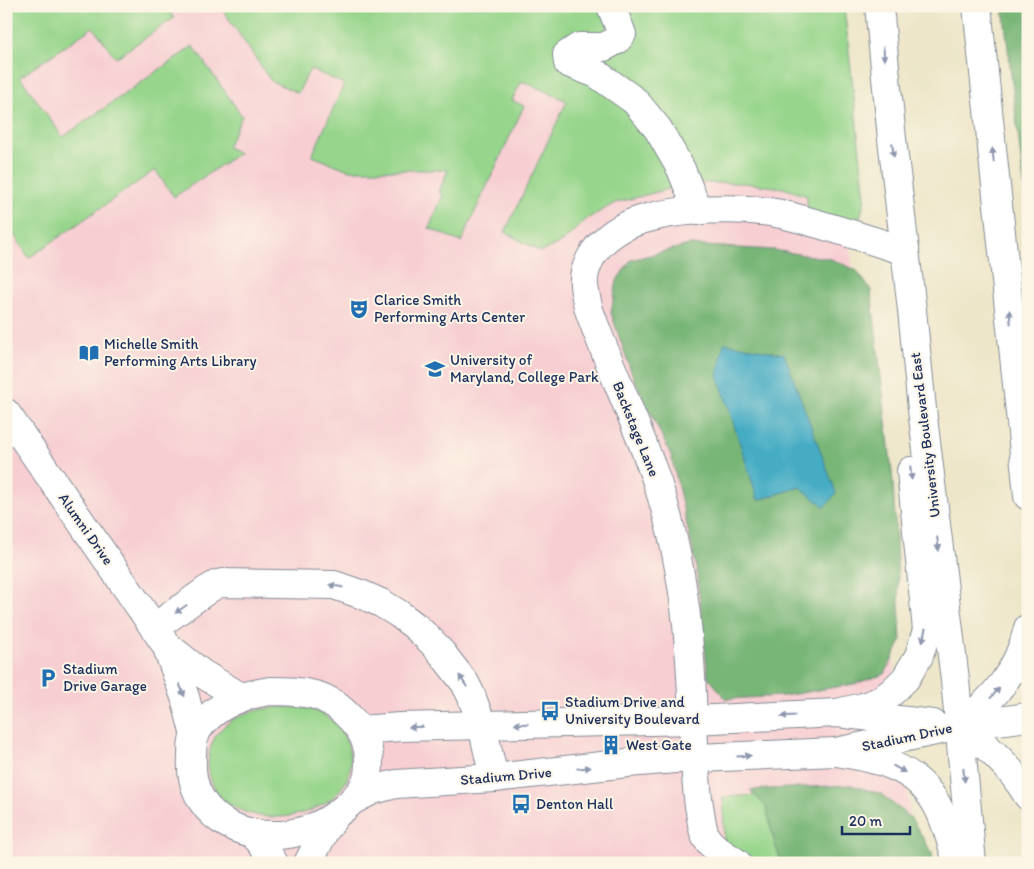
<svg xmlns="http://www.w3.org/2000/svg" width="1034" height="869" font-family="Itim,sans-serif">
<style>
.built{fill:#f7cfd3}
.green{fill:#96d58b;stroke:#588274}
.forest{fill:#78b677;stroke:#4a726a;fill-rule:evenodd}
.water{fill:#45acc4;stroke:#306e91}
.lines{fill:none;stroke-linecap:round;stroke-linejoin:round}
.minor-casing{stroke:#848a94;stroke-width:30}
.major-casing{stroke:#848a94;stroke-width:30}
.minor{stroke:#fff;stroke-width:28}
.major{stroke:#fff;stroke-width:28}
.oneway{fill:#8d97ae}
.labels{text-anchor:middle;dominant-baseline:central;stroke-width:4;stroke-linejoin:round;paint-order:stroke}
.poi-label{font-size:15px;fill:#1b2f5e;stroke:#fcf5e5;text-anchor:start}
.street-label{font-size:15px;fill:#1b2f5e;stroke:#fcf5e5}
</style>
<rect width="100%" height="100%" fill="#fcf5e5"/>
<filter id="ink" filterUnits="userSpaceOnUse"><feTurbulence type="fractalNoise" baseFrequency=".02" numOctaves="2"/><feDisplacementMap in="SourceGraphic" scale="10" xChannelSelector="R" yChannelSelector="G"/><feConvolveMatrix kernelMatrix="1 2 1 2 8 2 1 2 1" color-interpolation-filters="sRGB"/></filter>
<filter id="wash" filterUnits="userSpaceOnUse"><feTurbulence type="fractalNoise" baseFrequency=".0096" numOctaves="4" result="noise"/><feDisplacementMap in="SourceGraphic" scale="20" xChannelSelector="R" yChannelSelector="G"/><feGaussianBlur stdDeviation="1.12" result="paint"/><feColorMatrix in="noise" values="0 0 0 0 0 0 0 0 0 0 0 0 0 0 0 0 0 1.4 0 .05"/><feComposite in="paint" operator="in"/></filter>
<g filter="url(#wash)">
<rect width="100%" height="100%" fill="#ede6c9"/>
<path class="built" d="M6,6h819l90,857h-909z"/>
<g class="green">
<path d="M6,6h159l9,12 -58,40 -23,-31 -73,50 43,60 130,-91 49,70 -15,31 12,6 -65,44 -19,-27 -126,88 -18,-28 -5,3z"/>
<path d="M220,6h624l21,192 -5,20 -20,5 -33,-13v-14l-24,-8 -39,-5h-53l-76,20 -28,16 -24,22 -22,11 -36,-20 62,-131 -45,-20 -10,19 12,6 -63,136 -32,-14 14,-33 -4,-3 9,-22h-99l-37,-14 32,-72 -34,-15 -12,24 -27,-12z"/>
<path d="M279,707c15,0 31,0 45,8 11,6 19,16 23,28 17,45 -29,72 -67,74 -19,1 -39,-4 -54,-15 -4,-3 -7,-8 -10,-12 -10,-14 -10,-35 -2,-51 4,-10 18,-20 28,-24 12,-5 24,-7 37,-8z"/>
<path d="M835,791l77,72h-158l-30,-20 -1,-46z"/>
</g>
<g class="forest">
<path d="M1003,6h25v213z"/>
<path d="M689,245l84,5 58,9 25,11 15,20 22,191 8,160 -16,33 -31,10 -71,12 -57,3 -18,-22 -12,-112 -25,-110 -38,-78 -22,-64 6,-33 14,-20zM724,344l60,10 16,133 -42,13z"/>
<path d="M851,785l30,9 30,24 21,35 1,10h-151l-7,-18 -9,-38 -16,-17z"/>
</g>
<path class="water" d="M724,343l60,11 52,139 -11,14 -25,-20 -42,13 -40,-125z"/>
</g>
<g filter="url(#ink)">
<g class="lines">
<defs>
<g id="minor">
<path d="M611,6l11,28 -5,6 -13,7h-25l-12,8 1,8 29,11 38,27 23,28 23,40 17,42"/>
<path d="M6,413l160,232 19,52 10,39"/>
<path d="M154,628l53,-38 10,-6 6,-1 111,2 29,10 18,8 18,11 17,13 15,14 10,11 24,31 6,12 11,30 12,53"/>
<path d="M166,645l35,28 40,24"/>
<path d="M270,691c15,0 30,0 45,4 15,4 27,14 37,25 11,11 17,25 17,41 0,6 0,12 -2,18 -7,20 -36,42 -56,49 -7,3 -14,4 -22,6 -50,7 -101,-20 -97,-76 0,-10 0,-21 6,-29 17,-24 44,-34 72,-38z"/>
<path d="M361,730l39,-3 293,-7 144,-7 96,11"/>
<path d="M353,800l20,-10 23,-6 98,-6 134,-15 47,-4 161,-7 123,-26 69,-9"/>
<path d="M253,834l9,10 12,19"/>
<path d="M308,863l16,-31 11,-16"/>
<path d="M737,863c-10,-7 -23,-14 -30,-24 -5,-7 -6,-24 -8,-33 -7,-52 -5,-105 -10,-158 -4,-56 -14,-112 -32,-166 -20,-58 -47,-114 -68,-172 -3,-13 -8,-28 -3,-41 7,-24 31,-42 55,-49 38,-12 100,-14 140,-6 42,10 83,24 124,37"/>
</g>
<g id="major">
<path d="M879,6l13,133 20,171 10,99 33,271 17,183"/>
<path d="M977,6l44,416 7,74"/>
<path d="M837,713l26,-6 16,-6 13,-9 14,-14 4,-7 9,-15 8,-26 -16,-159"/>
<path d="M959,726c35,-27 59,-54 69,-98"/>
<path d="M959,726c29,20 51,40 69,70"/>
<path d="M836,752c41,7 79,13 101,53 10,18 14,39 21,58"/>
</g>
</defs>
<use href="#minor" class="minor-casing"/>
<use href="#major" class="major-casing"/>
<use href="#minor" class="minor"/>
<use href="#major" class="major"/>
</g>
<defs><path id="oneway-solid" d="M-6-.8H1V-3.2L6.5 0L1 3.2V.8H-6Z" transform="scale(1.25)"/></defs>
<g class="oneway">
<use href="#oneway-solid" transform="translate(884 54) rotate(85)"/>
<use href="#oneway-solid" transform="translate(893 150) rotate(83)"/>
<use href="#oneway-solid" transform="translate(993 155) rotate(-96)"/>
<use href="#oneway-solid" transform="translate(1010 317) rotate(-96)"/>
<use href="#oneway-solid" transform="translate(911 473) rotate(84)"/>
<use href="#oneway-solid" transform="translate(938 544) rotate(83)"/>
<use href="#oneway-solid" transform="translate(336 586) rotate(-169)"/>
<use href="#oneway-solid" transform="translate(181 609) rotate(145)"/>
<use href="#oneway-solid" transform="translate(924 635) rotate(102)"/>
<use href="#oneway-solid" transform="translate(463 681) rotate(-123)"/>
<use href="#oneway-solid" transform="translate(182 690) rotate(68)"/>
<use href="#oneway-solid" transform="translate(995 693) rotate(-48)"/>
<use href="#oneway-solid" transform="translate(788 716) rotate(177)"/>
<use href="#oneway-solid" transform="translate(521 724) rotate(179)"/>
<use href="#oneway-solid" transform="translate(416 727) rotate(179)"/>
<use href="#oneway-solid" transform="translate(744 756) rotate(-3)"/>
<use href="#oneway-solid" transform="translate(584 768) rotate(-6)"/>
<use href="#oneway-solid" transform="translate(899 769) rotate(29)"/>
<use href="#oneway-solid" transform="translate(964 775) rotate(84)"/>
</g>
</g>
<defs>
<symbol id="theatre-bare" viewBox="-9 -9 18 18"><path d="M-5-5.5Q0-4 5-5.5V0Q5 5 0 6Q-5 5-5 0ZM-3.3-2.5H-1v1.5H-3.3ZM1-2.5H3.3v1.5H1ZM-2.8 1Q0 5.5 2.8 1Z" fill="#1f6fb2" stroke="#fcf5e5" stroke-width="2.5" paint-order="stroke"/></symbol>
<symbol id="library-bare" viewBox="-9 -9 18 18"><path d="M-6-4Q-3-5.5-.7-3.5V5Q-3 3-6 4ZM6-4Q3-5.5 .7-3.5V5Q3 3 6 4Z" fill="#1f6fb2" stroke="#fcf5e5" stroke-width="2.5" paint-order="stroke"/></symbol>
<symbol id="university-bare" viewBox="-9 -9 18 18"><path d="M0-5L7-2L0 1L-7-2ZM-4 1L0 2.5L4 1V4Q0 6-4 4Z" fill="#1f6fb2" stroke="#fcf5e5" stroke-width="2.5" paint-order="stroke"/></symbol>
<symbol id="parking-bare" viewBox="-9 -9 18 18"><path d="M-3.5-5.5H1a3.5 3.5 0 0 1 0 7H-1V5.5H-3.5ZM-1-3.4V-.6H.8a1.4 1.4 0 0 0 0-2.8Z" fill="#1f6fb2" stroke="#fcf5e5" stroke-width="2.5" paint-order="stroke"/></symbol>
<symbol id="bus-bare" viewBox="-9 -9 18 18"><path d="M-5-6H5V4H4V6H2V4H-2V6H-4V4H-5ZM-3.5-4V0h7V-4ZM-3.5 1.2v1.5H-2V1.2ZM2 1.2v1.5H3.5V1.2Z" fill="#1f6fb2" stroke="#fcf5e5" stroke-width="2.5" paint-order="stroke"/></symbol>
<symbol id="building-bare" viewBox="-9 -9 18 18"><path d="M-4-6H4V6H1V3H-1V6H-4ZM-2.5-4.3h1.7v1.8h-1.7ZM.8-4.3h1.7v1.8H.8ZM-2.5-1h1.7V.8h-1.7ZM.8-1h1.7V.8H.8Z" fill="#1f6fb2" stroke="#fcf5e5" stroke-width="2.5" paint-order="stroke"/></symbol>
</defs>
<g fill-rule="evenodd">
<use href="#theatre-bare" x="345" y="295" width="28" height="28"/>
<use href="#library-bare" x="75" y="339" width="28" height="28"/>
<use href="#university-bare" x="421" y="355" width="28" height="28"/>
<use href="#parking-bare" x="34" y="664" width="28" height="28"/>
<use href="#bus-bare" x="536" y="697" width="28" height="28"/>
<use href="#building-bare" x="597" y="731" width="28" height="28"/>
<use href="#bus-bare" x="507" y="790" width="28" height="28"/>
</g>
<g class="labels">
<g class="poi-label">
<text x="374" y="300">Clarice Smith<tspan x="374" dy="17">Performing Arts Center</tspan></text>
<text x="104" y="344">Michelle Smith<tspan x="104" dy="17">Performing Arts Library</tspan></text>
<text x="450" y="360">University of<tspan x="450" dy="17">Maryland, College Park</tspan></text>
<text x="63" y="669">Stadium<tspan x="63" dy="17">Drive Garage</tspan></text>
<text x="565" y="702">Stadium Drive and<tspan x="565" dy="17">University Boulevard</tspan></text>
<text x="626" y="745">West Gate</text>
<text x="536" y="804">Denton Hall</text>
</g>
<g class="street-label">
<text transform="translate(636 429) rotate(68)">Backstage Lane</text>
<text transform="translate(925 435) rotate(-97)">University Boulevard East</text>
<text transform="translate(86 529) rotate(55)">Alumni Drive</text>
<text transform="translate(907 737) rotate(-12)">Stadium Drive</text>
<text transform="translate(506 776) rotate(-5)">Stadium Drive</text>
</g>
</g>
<rect width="1034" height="869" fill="none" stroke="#fcf5e5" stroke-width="25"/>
<path d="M842 826v8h68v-8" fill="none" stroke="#1b2f5e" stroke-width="2.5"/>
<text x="849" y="826" font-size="15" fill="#1b2f5e" stroke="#fcf5e5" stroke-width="4" paint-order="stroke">20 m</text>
</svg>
